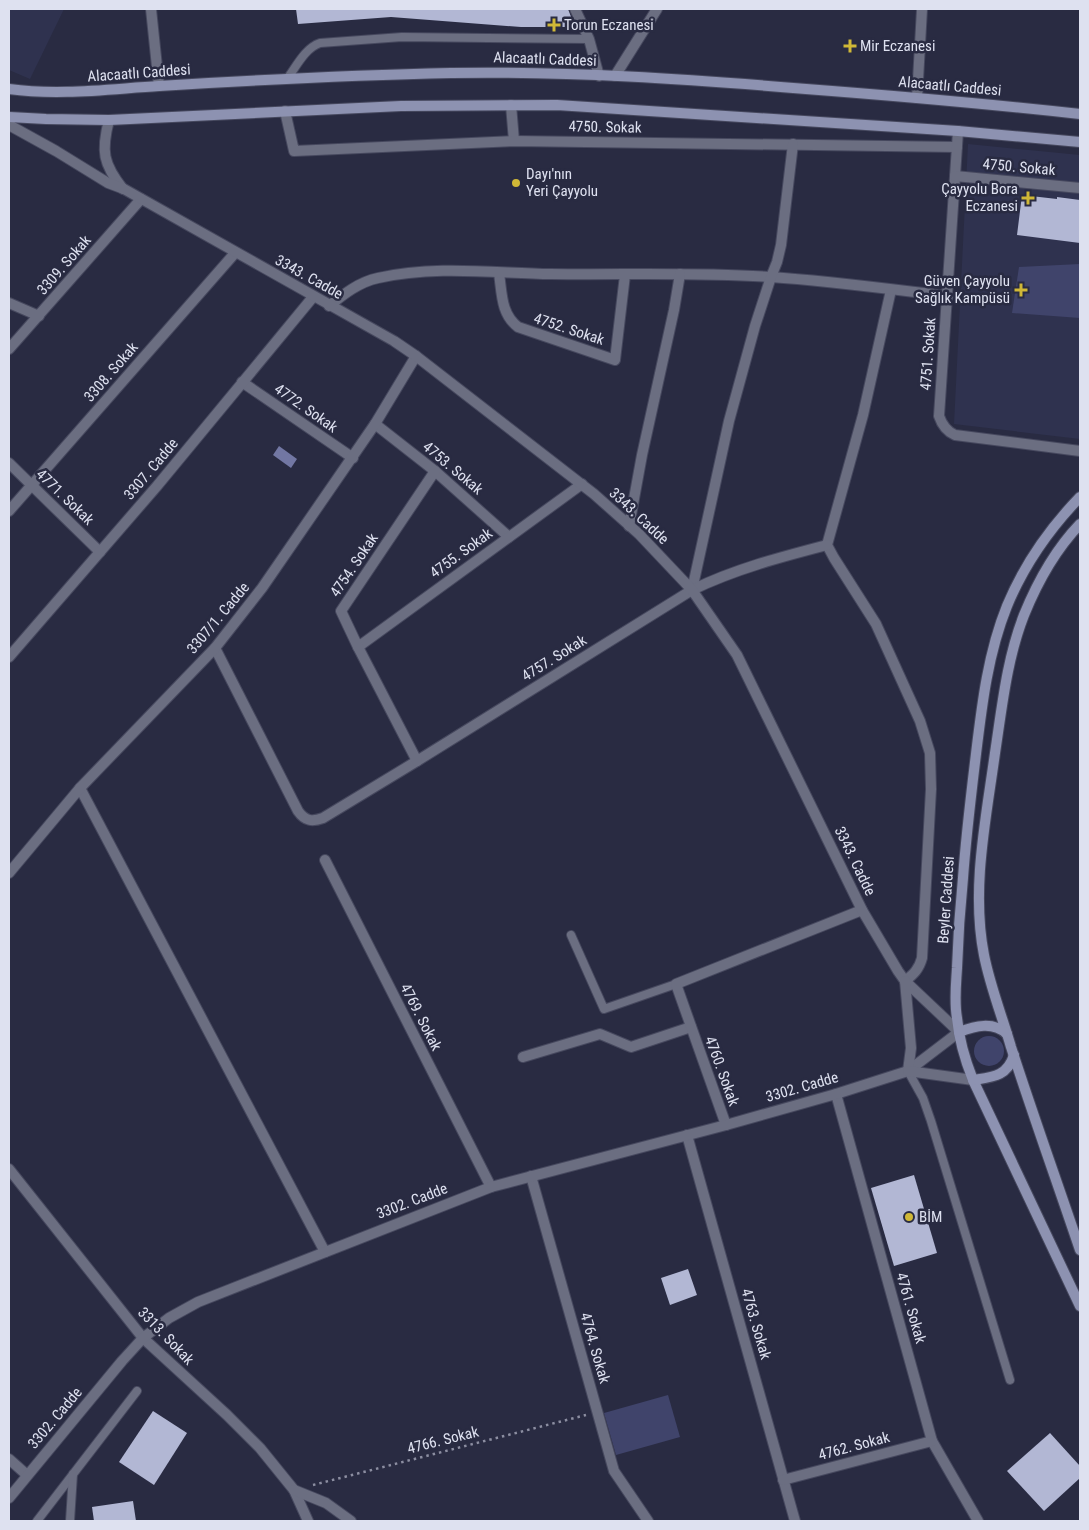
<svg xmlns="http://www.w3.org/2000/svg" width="1089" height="1530" font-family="'Roboto Condensed',sans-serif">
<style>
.built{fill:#2f324f}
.green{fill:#40446b}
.water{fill:#7277a3}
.building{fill:#b2b7d4}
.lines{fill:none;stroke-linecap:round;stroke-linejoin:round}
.service-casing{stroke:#46485e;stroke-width:10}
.minor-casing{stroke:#46485e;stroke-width:12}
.tertiary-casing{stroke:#46485e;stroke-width:12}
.secondary-casing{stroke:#46485e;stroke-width:12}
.path{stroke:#8c8ea1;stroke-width:2.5;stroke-dasharray:2.5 4;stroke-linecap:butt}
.service{stroke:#6b6e81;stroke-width:8}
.minor{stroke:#6b6e81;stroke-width:10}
.tertiary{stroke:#6b6e81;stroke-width:10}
.secondary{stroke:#8d92b1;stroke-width:10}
.poi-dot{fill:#d0b837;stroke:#292b42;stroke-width:2}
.labels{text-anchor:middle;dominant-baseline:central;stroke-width:5;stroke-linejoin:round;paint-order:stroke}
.poi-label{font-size:15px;fill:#dee1f0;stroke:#292b42;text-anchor:start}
.street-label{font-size:15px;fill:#dee1f0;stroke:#292b42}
</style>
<rect width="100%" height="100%" fill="#292b42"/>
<g class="built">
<path d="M9,9h55l-34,70 -21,-9z"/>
<path d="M968,144l112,11v284l-126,-15z"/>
</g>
<g class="green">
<path d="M1080,264v54l-68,-5 7,-46z"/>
<circle cx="989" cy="1051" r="15"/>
<path d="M668,1395l12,42 -64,18 -12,-42z"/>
</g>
<path class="water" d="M279,446l18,13 -6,9 -18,-13z"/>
<g class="building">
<path d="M296,9h272l7,18h-54l-130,-10 -93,7z"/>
<path d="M1022,195l35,4v-2l23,3v43l-63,-8z"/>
<path d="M914,1175l23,78 -43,13 -23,-78z"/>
<path d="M688,1269l9,26 -27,10 -9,-27z"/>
<path d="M153,1411l34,22 -33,52 -35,-23z"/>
<path d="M1050,1433l30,33v12l-36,33 -37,-40z"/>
<path d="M133,1501l3,20h-42l-2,-14z"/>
</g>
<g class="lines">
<defs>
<g id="service">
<path d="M287,79c9,-12 18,-31 33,-36l82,-6 187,2"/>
<path d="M571,935l33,74 72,-25"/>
<path d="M908,1071l15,27 8,23 79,259"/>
<path d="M37,1521l100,-130"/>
<path d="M70,1521l3,-47"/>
</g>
<g id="minor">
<path d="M151,9l8,77"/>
<path d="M575,9l14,30 10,37"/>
<path d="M615,76l42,-67"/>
<path d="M917,98l5,-89"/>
<path d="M511,105l3,36"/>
<path d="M285,111l9,40 220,-10 443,6"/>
<path d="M958,131l-19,285c3,9 7,15 16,19l125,16"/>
<path d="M955,176l125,12"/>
<path d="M499,273c3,21 2,41 19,54l97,33 10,-85"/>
<path d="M891,290l-28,125 -36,130 7,13 42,66 44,97 10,32 1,36 -9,169c-3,11 -8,16 -17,23"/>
<path d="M9,303l30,13"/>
<path d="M329,306c15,-12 30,-24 49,-28 57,-13 116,-5 173,-4 73,1 147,-2 220,3 59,4 118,12 177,19"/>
<path d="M9,349l132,-150"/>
<path d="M242,382l111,76"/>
<path d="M375,424l60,47 74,66"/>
<path d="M9,463l91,89"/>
<path d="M9,511l226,-258"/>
<path d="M629,526l13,-71 32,-145 6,-36"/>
<path d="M692,590l37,-169 26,-95 16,-49 6,-15 4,-17 12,-101"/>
<path d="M358,647l224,-163"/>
<path d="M215,648l83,163c7,10 14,11 25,7l94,-57 275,-171c43,-21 89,-33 135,-45"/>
<path d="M9,657l148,-171 156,-189"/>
<path d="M417,761l-59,-114 -17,-36 94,-140"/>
<path d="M80,788l245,464"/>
<path d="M325,860l166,327"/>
<path d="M9,873l71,-85 135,-140 47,-60 113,-164 41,-68"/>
<path d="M523,1057l77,-23 31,13 60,-20"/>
<path d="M836,1094l96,347 46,80"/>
<path d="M726,1125l-50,-141 186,-74"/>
<path d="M687,1135l108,386"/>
<path d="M9,1169l134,169 84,77 33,33 34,42 14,31"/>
<path d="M531,1176l83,295 34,50"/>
<path d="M9,1459l18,16"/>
<path d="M783,1480l149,-39"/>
<path d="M294,1490l32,13 25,18"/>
</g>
<g id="tertiary">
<path d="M109,120c-8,31 -6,44 14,69"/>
<path d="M9,125l47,26 52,32 16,6 270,152 22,15 178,138 45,40 53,56 45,65 125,255 36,61 7,10 54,51 -51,39 -72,23 -110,31 -235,62 -293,115 -29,16 -26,20 -21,23 -113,137"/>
<path d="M905,981l6,67 -3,23"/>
<path d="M908,1071l65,9"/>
</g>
<g id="secondary">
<path d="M9,89c50,7 100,0 150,-3 97,-6 195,-11 292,-13 118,-2 237,6 355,16 92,7 183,15 274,25"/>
<path d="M9,117l37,2 63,1 292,-14 156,-1 401,26 122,11"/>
<path d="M1080,497c-30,31 -56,68 -73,109 -19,47 -25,98 -31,148 -5,41 -10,82 -13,124 -3,30 -5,60 -6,90 -1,17 -3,33 0,50 2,21 8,42 16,62l107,226"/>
<path d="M1080,524c-24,25 -43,59 -56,91 -17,43 -22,92 -29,138 -9,66 -24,136 -11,202 6,31 18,61 27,92 22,68 46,135 69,203"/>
<path d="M959,1032c16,-6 34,-11 48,2"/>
<path d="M973,1080c19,-3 34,-3 41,-25"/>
</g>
</defs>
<use href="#service" class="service-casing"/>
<use href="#minor" class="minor-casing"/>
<use href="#tertiary" class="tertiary-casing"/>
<use href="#secondary" class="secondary-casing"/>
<path class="path" d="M313,1485l273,-70"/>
<use href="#service" class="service"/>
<use href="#minor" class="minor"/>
<use href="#tertiary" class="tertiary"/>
<use href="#secondary" class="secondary"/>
</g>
<g class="poi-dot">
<path d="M551.5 17.5h5v5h5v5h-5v5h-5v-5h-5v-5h5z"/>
<path d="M847.5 38.5h5v5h5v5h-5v5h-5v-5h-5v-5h5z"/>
<circle cx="516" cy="183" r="5"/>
<path d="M1025.5 190.5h5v5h5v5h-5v5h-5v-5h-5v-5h5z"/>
<path d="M1018.5 282.5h5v5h5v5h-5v5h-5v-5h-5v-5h5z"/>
<circle cx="909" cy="1217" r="5"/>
</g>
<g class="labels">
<g class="poi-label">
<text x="564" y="25">Torun Eczanesi</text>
<text x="860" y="46">Mir Eczanesi</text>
<text x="526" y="174">Dayı'nın<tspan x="526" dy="17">Yeri Çayyolu</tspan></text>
<text x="1018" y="189" text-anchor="end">Çayyolu Bora<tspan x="1018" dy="17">Eczanesi</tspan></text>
<text x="1010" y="281" text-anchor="end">Güven Çayyolu<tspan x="1010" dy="17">Sağlık Kampüsü</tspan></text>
<text x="919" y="1217">BİM</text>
</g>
<g class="street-label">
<text transform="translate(545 59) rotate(2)">Alacaatlı Caddesi</text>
<text transform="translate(139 73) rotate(-4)">Alacaatlı Caddesi</text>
<text transform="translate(950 86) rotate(5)">Alacaatlı Caddesi</text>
<text transform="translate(605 127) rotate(1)">4750. Sokak</text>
<text transform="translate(1019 167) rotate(5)">4750. Sokak</text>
<text transform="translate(64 265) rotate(-49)">3309. Sokak</text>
<text transform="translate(309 277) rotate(29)">3343. Cadde</text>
<text transform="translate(569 329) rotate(18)">4752. Sokak</text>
<text transform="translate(928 354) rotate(-86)">4751. Sokak</text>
<text transform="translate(111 372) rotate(-49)">3308. Sokak</text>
<text transform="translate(306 408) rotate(35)">4772. Sokak</text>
<text transform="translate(453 468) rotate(40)">4753. Sokak</text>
<text transform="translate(151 469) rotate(-50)">3307. Cadde</text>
<text transform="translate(65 497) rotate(44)">4771. Sokak</text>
<text transform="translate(639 516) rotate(43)">3343. Cadde</text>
<text transform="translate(461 553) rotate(-36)">4755. Sokak</text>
<text transform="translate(354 565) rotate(-56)">4754. Sokak</text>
<text transform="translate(218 618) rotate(-50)">3307/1. Cadde</text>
<text transform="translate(554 658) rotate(-32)">4757. Sokak</text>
<text transform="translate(855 861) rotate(64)">3343. Cadde</text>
<text transform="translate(946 900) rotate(-86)">Beyler Caddesi</text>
<text transform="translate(421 1017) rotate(63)">4769. Sokak</text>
<text transform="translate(722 1071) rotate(70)">4760. Sokak</text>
<text transform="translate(802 1087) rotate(-16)">3302. Cadde</text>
<text transform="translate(412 1201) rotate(-21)">3302. Cadde</text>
<text transform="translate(911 1308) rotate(74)">4761. Sokak</text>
<text transform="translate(756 1324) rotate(74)">4763. Sokak</text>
<text transform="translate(166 1336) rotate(46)">3313. Sokak</text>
<text transform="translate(595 1348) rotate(74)">4764. Sokak</text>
<text transform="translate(55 1418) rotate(-50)">3302. Cadde</text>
<text transform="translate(443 1440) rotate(-14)">4766. Sokak</text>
<text transform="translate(854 1446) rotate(-15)">4762. Sokak</text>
</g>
</g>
<rect width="1089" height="1530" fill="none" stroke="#dee1f0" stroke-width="20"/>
</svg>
